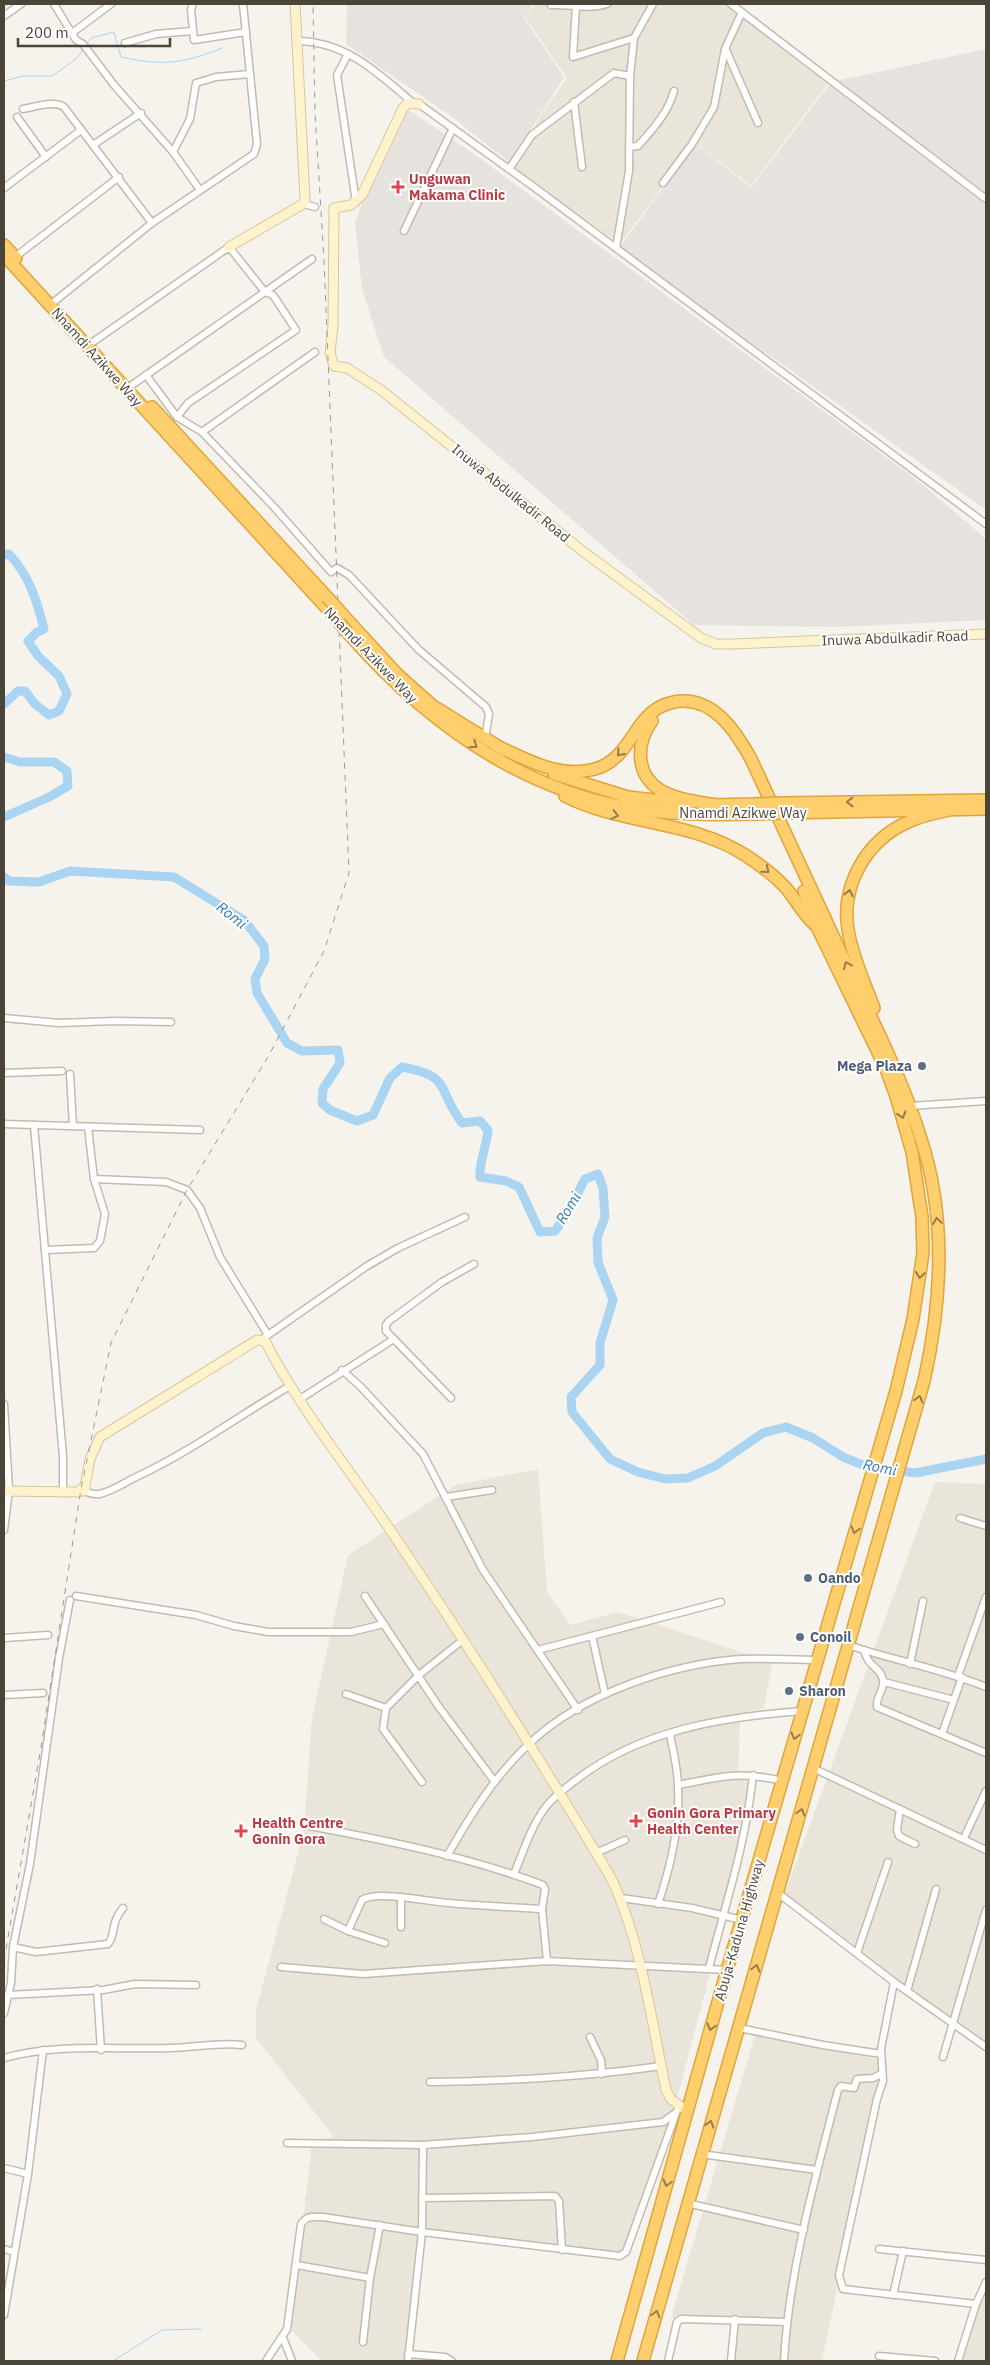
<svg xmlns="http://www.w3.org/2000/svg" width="990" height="2365" font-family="'IBM Plex Sans',sans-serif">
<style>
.residential{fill:#eae5da}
.industrial{fill:#e6e2dd}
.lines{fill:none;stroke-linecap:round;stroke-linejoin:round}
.stream{stroke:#a9d4f2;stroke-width:1}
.river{stroke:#a9d4f2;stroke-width:9}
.street-casing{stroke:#c2bbae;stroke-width:9}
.secondary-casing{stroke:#d6c79b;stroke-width:11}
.highway-casing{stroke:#e0a43c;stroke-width:14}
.street{stroke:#fff;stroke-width:6}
.secondary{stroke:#fff3cd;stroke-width:9}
.highway{stroke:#ffcf6e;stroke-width:11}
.rail{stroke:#9a9a9a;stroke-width:1;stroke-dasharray:6 6;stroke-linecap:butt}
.highway-bridge-casing{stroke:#e0a43c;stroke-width:14;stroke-linecap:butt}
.highway-bridge{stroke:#ffcf6e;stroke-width:11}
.oneway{stroke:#937c4e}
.health-dot{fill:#e0444e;stroke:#fff;stroke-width:2}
.service-dot{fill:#5c6f8a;stroke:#fff;stroke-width:2}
.labels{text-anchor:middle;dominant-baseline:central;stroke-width:4;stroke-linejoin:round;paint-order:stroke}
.health-label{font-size:14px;font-weight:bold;fill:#be3a42;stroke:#fff;text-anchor:start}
.street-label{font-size:14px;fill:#4b4439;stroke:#fff}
.service-label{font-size:14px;font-weight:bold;fill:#4e5e75;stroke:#fff;text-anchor:start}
.water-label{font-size:15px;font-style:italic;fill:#2e7ab2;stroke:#fff}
</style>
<rect width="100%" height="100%" fill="#f6f3ec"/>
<g class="residential">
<path d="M535,4h194l99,79 -77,103 -55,-43 -76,101 -107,-76 28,-53 26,-37 -42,-61z"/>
<path d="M538,1469l9,123 23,33 48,-13 121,39 33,13 -8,44 -24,12 -2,54 16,15 -37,158 -45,170 -47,137 -199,-22 -14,119 49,10h-139l-31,-31 21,-189 22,-4 -78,-99v-28l48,-179 8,-113 36,-163 108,-70z"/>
<path d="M935,1482l51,2v563l-202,-151z"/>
<path d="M755,2035l132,26 -23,99 -42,201h-92l4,-41 -63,-2z"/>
<path d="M986,2285v76h-28z"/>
</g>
<g class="industrial">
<path d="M347,4h186l-9,14 40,59 -54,86 -55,-44 -109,-75z"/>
<path d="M986,49v461l-367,-262 77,-104 55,44 80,-106z"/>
<path d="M403,106l75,51 439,323 69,59v81l-148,7 -144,-2 -310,-268 -22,-68 -7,-66 31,-92z"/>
</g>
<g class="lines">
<g class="stream">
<path d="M86,45l5,-7 23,-6 7,25c42,9 61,7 101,-9"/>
<path d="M4,81l19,-5h29l24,-17 8,-11"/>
<path d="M113,2361l49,-31 39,-1"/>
</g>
<g class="river">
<path d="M4,555l5,-1c20,21 28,47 35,75l-7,3 -9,9 10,15 21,20 8,18 -8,17 -10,4 -14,-11 -10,-13h-7l-14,13"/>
<path d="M4,757l16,5h34l13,9 1,15 -19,11 -45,20"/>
<path d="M4,877l5,4 30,1 31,-11 104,6 70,43 20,26 1,13 -10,20 2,14 30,50 15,8 36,-1 2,13 -17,26 -1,14 8,7 27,11 16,-6 17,-37 12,-11c51,9 34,22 60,56l18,-2 8,9c-1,16 -9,31 -8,47l26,4 13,6 21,45 15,-1 11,-15 19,-37 13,-5 5,14 2,29 -8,21 1,24 15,38 -13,43v22l-29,32 1,15 38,47 28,13 27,7 23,-1 27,-12 48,-33 23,-6 27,11 30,19 20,8 52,8 71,-14"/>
</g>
<defs>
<g id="street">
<path d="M54,4l22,36 7,4 31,41 59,67 27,38"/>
<path d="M193,4l-2,6 3,30 52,-8"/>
<path d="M731,4l255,195"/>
<path d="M551,5c18,-1 38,5 56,-1"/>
<path d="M576,6l-3,51 61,-19"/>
<path d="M4,16l17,-12"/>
<path d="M72,33l39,-29"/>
<path d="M296,41c49,0 81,31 116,61"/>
<path d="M125,43l31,-9 36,-3"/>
<path d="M726,50l32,73"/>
<path d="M348,54l-11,21 19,127"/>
<path d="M574,102l8,65"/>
<path d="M419,104l115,83 452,337"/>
<path d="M23,109c12,-2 32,-9 41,-2l88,116"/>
<path d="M17,117l29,40"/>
<path d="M93,145l48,-32"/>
<path d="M629,147l9,-1c15,-17 30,-33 36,-55"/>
<path d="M173,152l17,-33 6,-36 20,-6 34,-3"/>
<path d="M509,169l23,-34 82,-62 16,3"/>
<path d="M663,183l29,-39 22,-37 11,-58 17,-37"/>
<path d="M4,188l77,-58"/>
<path d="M303,204l12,3"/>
<path d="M404,231l49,-103"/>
<path d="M616,248l13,-77 1,-95 4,-38 19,-34"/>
<path d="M15,257l104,-80"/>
<path d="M55,301l97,-78 102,-69 3,-10 -14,-140"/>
<path d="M93,342l136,-95 36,45 8,3 23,35 -108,73 -11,14"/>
<path d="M146,375l31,42 25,15 72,75 57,65 6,-4 12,7 69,74 68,58 3,7 -4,25"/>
<path d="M132,385l180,-126"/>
<path d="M202,432l113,-80"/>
<path d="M4,1018l55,5 55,-2 57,1"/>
<path d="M4,1073l58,-2"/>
<path d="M70,1074l3,52"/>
<path d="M910,1106l76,-5"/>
<path d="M4,1124l196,6"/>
<path d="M34,1125l29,331v36"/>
<path d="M94,1179l72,3 21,8 13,18 20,49 48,78"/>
<path d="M45,1250l49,-2 6,-7 5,-27 -11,-35 -6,-52"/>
<path d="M265,1337l102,-71 31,-18 67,-31"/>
<path d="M342,1370l19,17 62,67 60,116 95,140"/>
<path d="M451,1398l-65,-67v-6l3,-4 53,-39 32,-18"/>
<path d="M300,1399l94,-60"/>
<path d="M4,1404l5,87 -5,39"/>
<path d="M84,1491c6,2 9,4 15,3 12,-2 25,-11 35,-16 55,-25 104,-62 156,-92"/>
<path d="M446,1497l46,-7"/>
<path d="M960,1518l26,8"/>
<path d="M76,1596l120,19 38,11 34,6h83l33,-8"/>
<path d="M365,1596l74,111 56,75"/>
<path d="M592,1636l13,58"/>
<path d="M4,1638l44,-3"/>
<path d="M848,1645c45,15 93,24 138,42"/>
<path d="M538,1650l183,-48"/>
<path d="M864,1650c4,18 17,17 19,30 2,9 -8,18 -6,27l109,46"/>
<path d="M910,1664l13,-63"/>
<path d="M958,1676l28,-79"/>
<path d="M884,1682l70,18"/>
<path d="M346,1694l40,14"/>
<path d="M4,1695l39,-2"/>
<path d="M942,1734l20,-57"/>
<path d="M813,1768l173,82"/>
<path d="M422,1782l-39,-53 3,-21 33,-33 45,-36"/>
<path d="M679,1785c43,-9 60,-14 104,-4"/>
<path d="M900,1809l-3,21 2,6 16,8"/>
<path d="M310,1826c79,15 159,31 233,59l2,4 -3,20 5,52"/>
<path d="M964,1838l22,-47"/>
<path d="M596,1853l29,-13"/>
<path d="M447,1856c23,-40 48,-81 83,-113 52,-49 140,-79 211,-84 25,-1 51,1 76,1"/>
<path d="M514,1874c9,-22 17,-47 31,-66 8,-11 20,-20 31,-28 64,-50 147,-63 226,-69"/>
<path d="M778,1893l116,89 92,65"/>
<path d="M401,1897v30"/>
<path d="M621,1898l71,10 50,12"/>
<path d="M658,1904c13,-38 22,-77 20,-117 0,-18 -5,-36 -8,-53"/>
<path d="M324,1919l24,12 37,12"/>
<path d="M348,1931l14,-31c14,-10 68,2 87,3 31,3 62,4 93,6"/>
<path d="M13,1947l23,5 72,-8c8,-9 2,-21 15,-36"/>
<path d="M857,1953l31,-91"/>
<path d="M281,1967l82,7 184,-13 180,9"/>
<path d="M709,1968c17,-65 37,-125 44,-193"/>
<path d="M894,1982l-13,67 2,32 -6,18 -38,176 4,14 133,15"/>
<path d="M97,1989l4,61"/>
<path d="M907,1991l29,-102"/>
<path d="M8,1995l95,-5 32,-6 61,1"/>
<path d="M4,2013l7,-30 2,-36 17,-83 29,-206 11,-58"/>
<path d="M739,2028l84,17 58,9"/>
<path d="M590,2037l11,23 1,14"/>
<path d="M943,2057l43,-147"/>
<path d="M4,2058c52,-15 111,-8 165,-10 24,0 49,-6 73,-3"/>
<path d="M430,2082c78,-1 154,-5 231,-16"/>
<path d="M287,2143l136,2 109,-8 131,-15 11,-8"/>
<path d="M701,2154l116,16"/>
<path d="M4,2168l24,6"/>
<path d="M422,2198l133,-2 4,5 3,49"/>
<path d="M687,2203l117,27"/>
<path d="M4,2249l10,3"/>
<path d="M879,2249l107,11"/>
<path d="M297,2265l73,13"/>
<path d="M893,2295l10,-44"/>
<path d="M4,2315l24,-141 15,-124"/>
<path d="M283,2338l9,23"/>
<path d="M363,2342l7,-64 10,-53"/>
<path d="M408,2354l37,3 7,4"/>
<path d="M879,2356l56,5"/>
<path d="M266,2361l21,-32 14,-105c6,-9 12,-7 22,-7l99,15 198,24 6,-4 53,-147"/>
<path d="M408,2361l14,-129 1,-87"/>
<path d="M668,2361l9,-39 4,-3 105,3"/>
<path d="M731,2361l4,-42"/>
<path d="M784,2361c5,-91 31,-182 54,-271l3,-4 13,2 3,-9 16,-1 8,-4"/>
<path d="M958,2361l18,-57 10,-22"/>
</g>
<g id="secondary">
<path d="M419,104l-11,-1 -5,5 -41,87 -11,10 -17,3 -1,117 -3,28 4,13 13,2 34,22 204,163 116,85 15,6h16l254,-10"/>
<path d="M229,247l74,-43 2,-5 -10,-195"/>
<path d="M4,1491l75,1 2,-3 3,2 6,-32 10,-22 157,-97 8,1c37,72 90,135 134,202 74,109 143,220 211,333 30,60 42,147 56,214l5,9 16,12"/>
</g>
<g id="highway">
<path d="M4,245l12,13"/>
<path d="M4,255l329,360"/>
<path d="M152,407l175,190"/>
<path d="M342,614l55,60 36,32 71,44"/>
<path d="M347,632c73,84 165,153 277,175 43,8 87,8 132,7"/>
<path d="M652,721c-16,22 -17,53 8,69 16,10 40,12 57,15"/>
<path d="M497,746c30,14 64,33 98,23 26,-7 34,-31 50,-50 7,-8 18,-15 29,-17 38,-7 61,28 77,57 32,70 65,139 97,209 26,56 55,112 73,171 26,79 21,162 3,242l-281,980"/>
<path d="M554,774l74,23 61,7"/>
<path d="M565,796c57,29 125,24 180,59 14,9 29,20 41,33 10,12 17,26 28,36"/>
<path d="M783,803l203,-3"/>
<path d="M710,805l43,-1"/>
<path d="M784,813l202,-4"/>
<path d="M874,1008c-9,-24 -20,-48 -25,-73 -10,-47 16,-94 59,-113 13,-6 27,-9 41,-12"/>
<path d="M617,2361l110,-391 169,-579 17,-72 10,-66 -1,-36 -10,-65 -16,-56 -10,-27 -69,-142 -13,-36"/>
</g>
</defs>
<use href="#street" class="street-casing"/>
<use href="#secondary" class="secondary-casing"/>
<use href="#highway" class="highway-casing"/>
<use href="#street" class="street"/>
<use href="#secondary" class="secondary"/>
<use href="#highway" class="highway"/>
<path class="rail" d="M4,1961l37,-214 40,-258 30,-146 76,-153 81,-133 56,-106 25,-78 -25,-613 -9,-147 -2,-109"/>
<defs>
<g id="highway-bridge">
<path d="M327,597l15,17"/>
<path d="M333,615l14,17"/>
<path d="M753,804l30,-1"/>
<path d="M756,814l28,-1"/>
</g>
</defs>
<use href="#highway-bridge" class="highway-bridge-casing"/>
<use href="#highway-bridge" class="highway-bridge"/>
</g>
<defs><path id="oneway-chevron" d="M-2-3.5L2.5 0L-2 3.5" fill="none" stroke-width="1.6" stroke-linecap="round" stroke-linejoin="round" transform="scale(1.25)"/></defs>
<g class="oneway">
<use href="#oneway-chevron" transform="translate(474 745) rotate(33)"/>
<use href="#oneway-chevron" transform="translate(620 753) rotate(132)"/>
<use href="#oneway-chevron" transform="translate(850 802) rotate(179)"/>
<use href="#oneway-chevron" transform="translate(615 815) rotate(14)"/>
<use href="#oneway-chevron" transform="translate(766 870) rotate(39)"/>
<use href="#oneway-chevron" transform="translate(849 893) rotate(-77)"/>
<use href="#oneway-chevron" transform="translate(847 965) rotate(-115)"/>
<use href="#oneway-chevron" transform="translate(902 1115) rotate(73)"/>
<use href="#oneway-chevron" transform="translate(937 1221) rotate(-98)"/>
<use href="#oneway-chevron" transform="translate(920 1275) rotate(98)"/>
<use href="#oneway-chevron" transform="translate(919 1399) rotate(-74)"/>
<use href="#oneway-chevron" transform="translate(855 1530) rotate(106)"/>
<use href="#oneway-chevron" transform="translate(795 1736) rotate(105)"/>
<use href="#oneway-chevron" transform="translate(801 1812) rotate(-74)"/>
<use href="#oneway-chevron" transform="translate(756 1968) rotate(-74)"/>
<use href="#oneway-chevron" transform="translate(711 2027) rotate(106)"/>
<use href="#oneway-chevron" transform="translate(710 2124) rotate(-73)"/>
<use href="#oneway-chevron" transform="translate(667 2183) rotate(106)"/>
<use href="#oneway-chevron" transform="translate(656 2314) rotate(-75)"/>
</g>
<g class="health-dot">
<path d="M395.5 179.5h5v5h5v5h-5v5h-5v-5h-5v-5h5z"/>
<path d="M633.5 1813.5h5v5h5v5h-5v5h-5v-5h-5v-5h5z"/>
<path d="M238.5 1823.5h5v5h5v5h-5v5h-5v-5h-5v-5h5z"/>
</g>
<g class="service-dot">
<circle cx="922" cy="1066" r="5"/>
<circle cx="808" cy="1578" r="5"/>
<circle cx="800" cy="1637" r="5"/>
<circle cx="789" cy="1691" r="5"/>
</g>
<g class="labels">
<g class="health-label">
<text x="409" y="179">Unguwan<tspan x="409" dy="16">Makama Clinic</tspan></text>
<text x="647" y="1813">Gonin Gora Primary<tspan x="647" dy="16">Health Center</tspan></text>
<text x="252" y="1823">Health Centre<tspan x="252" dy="16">Gonin Gora</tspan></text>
</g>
<g class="street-label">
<text transform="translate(97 357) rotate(48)">Nnamdi Azikwe Way</text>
<text transform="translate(511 493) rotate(39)">Inuwa Abdulkadir Road</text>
<text transform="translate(895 638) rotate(-2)">Inuwa Abdulkadir Road</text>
<text transform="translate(371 655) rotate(46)">Nnamdi Azikwe Way</text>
<text x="743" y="813">Nnamdi Azikwe Way</text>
<text transform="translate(739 1930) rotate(-74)">Abuja-Kaduna Highway</text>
</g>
<g class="service-label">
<text x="912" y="1066" text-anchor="end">Mega Plaza</text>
<text x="818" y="1578">Oando</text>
<text x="810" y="1637">Conoil</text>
<text x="799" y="1691">Sharon</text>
</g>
<g class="water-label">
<text transform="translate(232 915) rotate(38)">Romi</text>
<text transform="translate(568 1208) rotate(-59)">Romi</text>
<text transform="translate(880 1467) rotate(11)">Romi</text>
</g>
</g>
<rect width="990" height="2365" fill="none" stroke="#4b4439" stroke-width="10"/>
<path d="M18 38v8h152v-8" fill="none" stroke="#4b4439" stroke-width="2.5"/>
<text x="25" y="38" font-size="15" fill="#4b4439" stroke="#ffffff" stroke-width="4" paint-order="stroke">200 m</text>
</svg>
